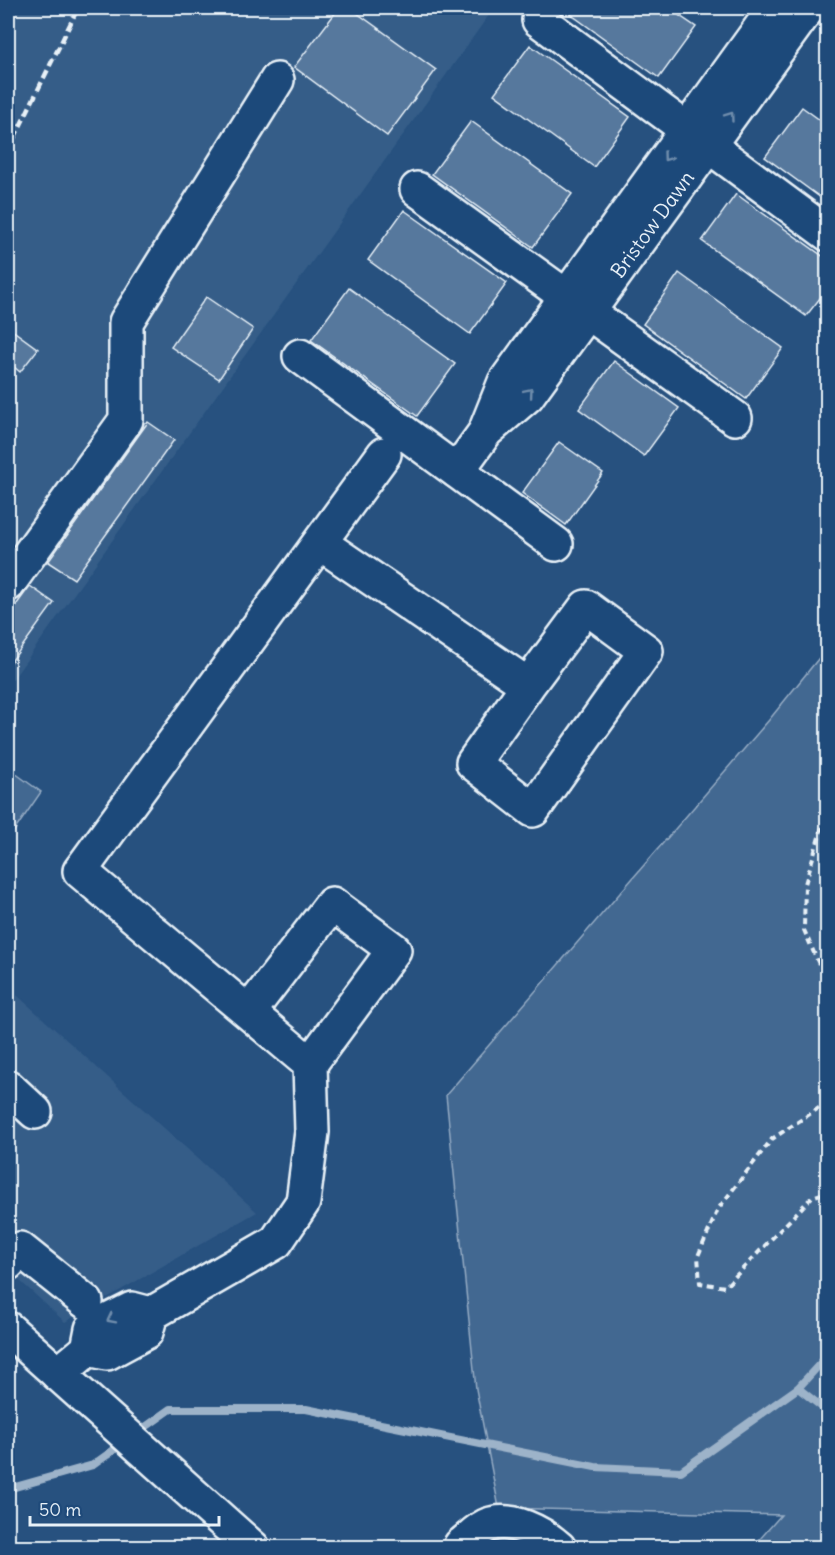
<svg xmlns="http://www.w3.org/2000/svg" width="835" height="1555" font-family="Delius,sans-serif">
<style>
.built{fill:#355d88}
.green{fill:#436891;stroke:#96acc4;stroke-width:1.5}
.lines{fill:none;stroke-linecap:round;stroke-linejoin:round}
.stream{stroke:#9db3c9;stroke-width:8}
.building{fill:#57789d;stroke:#e8f1f8;stroke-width:1.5}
.minor-casing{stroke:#e8f1f8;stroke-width:38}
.major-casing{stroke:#e8f1f8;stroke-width:38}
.path{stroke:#e8f1f8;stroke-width:4;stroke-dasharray:6 4.5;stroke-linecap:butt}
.minor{stroke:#1f4a7a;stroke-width:33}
.major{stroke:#1f4a7a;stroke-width:33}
.rail{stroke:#e8f1f8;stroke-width:4.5;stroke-dasharray:9 4.5;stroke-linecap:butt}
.oneway{stroke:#6f8dac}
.labels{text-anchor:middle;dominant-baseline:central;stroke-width:5;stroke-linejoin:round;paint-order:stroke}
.street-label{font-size:20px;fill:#e8f1f8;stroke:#1f4a7a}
</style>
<rect width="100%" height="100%" fill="#27517f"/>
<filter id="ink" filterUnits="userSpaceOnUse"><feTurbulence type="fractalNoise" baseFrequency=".0167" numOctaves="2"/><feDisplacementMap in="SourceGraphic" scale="12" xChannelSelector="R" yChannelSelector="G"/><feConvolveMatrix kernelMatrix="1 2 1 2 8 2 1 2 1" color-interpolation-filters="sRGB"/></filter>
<g filter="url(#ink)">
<g class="built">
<path d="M8,8h486l-486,678z"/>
<path d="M8,987l249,225 -192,110 -57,-52z"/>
</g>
<g class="green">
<path d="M827,648v899h-74l28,-32 -282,-7 -23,-119 -30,-294 323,-375z"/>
<path d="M8,768l33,24 -33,48z"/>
</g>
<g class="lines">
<g class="stream">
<path d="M798,1388l30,24"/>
<path d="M137,1433l34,-24h135l289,58 86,4 117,-83 30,-33"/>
<path d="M8,1489l85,-24 32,-23"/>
</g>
</g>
<g class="building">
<path d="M339,8h11l86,62 -49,66 -93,-69z"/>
<path d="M562,8h106l28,19 -37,51z"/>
<path d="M530,45l100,72 -36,50 -100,-73z"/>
<path d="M802,107l26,19v77l-63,-46z"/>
<path d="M471,121l101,73 -39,53 -101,-73z"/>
<path d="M736,194l92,66v28l-22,28 -104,-75z"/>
<path d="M404,210l103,73 -37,51 -102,-74z"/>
<path d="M679,273l104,75 -37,51 -103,-75z"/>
<path d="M349,288l106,76 -38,52 -106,-76z"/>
<path d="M206,297l47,32 -34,50 -48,-32z"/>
<path d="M8,327l30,22 -18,23 -12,-10z"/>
<path d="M614,361l65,47 -35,48 -65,-47z"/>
<path d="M148,422l26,18 -100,139 -26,-17z"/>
<path d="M559,442l44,31 -37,52 -44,-32z"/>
<path d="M30,586l24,17 -46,63v-50z"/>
</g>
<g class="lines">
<defs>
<g id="minor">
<path d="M539,20l289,214"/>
<path d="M417,189l318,229"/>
<path d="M300,356l256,188"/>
<path d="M487,427l18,-45 270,-374"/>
<path d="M457,471l29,-40 41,-35 281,-388"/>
<path d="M320,543l208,142 -55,78 60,47 113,-159 -60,-44 -58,78"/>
<path d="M8,584l118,-164v-98l151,-242"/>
<path d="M249,1012l83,-108 62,46 -84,114"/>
<path d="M8,1087l27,25"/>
<path d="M8,1263l12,-14 66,53"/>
<path d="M88,1349l19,4 39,-21 5,-18"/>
<path d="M58,1374l30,-25 4,-20 40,-20 19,5 125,-72 27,-40 9,-70 -2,-68 -230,-193 304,-417"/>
<path d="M461,1548v-3c8,-6 18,-17 27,-20 23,-9 54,8 71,23"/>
</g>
<path id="major" d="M8,1329l245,219"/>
</defs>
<use href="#minor" class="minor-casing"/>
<use href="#major" class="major-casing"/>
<g class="path">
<path d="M828,807l-23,77 -1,46 24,55"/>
<path d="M828,1102l-56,37 -54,70 -20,47 2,27 25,4 87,-90 16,-5"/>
</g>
<use href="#minor" class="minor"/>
<use href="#major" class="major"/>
<path class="rail" d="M8,151l70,-143"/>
</g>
<defs><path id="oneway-chevron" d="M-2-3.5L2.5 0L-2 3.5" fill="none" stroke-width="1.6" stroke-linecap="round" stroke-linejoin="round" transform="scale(1.5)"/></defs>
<g class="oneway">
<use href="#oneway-chevron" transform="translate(730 116) rotate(-54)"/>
<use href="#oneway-chevron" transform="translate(667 157) rotate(126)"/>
<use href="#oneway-chevron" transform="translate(529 392) rotate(-50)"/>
<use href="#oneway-chevron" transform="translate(111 1319) rotate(153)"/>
</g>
</g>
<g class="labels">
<g class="street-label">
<text transform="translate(652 224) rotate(-54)">Bristow Dawn</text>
</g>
</g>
<rect width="835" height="1555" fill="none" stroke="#1f4a7a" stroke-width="30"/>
<rect x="15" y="15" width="805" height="1525" fill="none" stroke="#e8f1f8" stroke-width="2" filter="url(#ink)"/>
<path d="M30 1516v9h189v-9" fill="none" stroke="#e8f1f8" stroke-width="3"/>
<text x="39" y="1516" font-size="18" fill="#e8f1f8" stroke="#1f4a7a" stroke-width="4.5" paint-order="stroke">50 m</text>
</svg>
